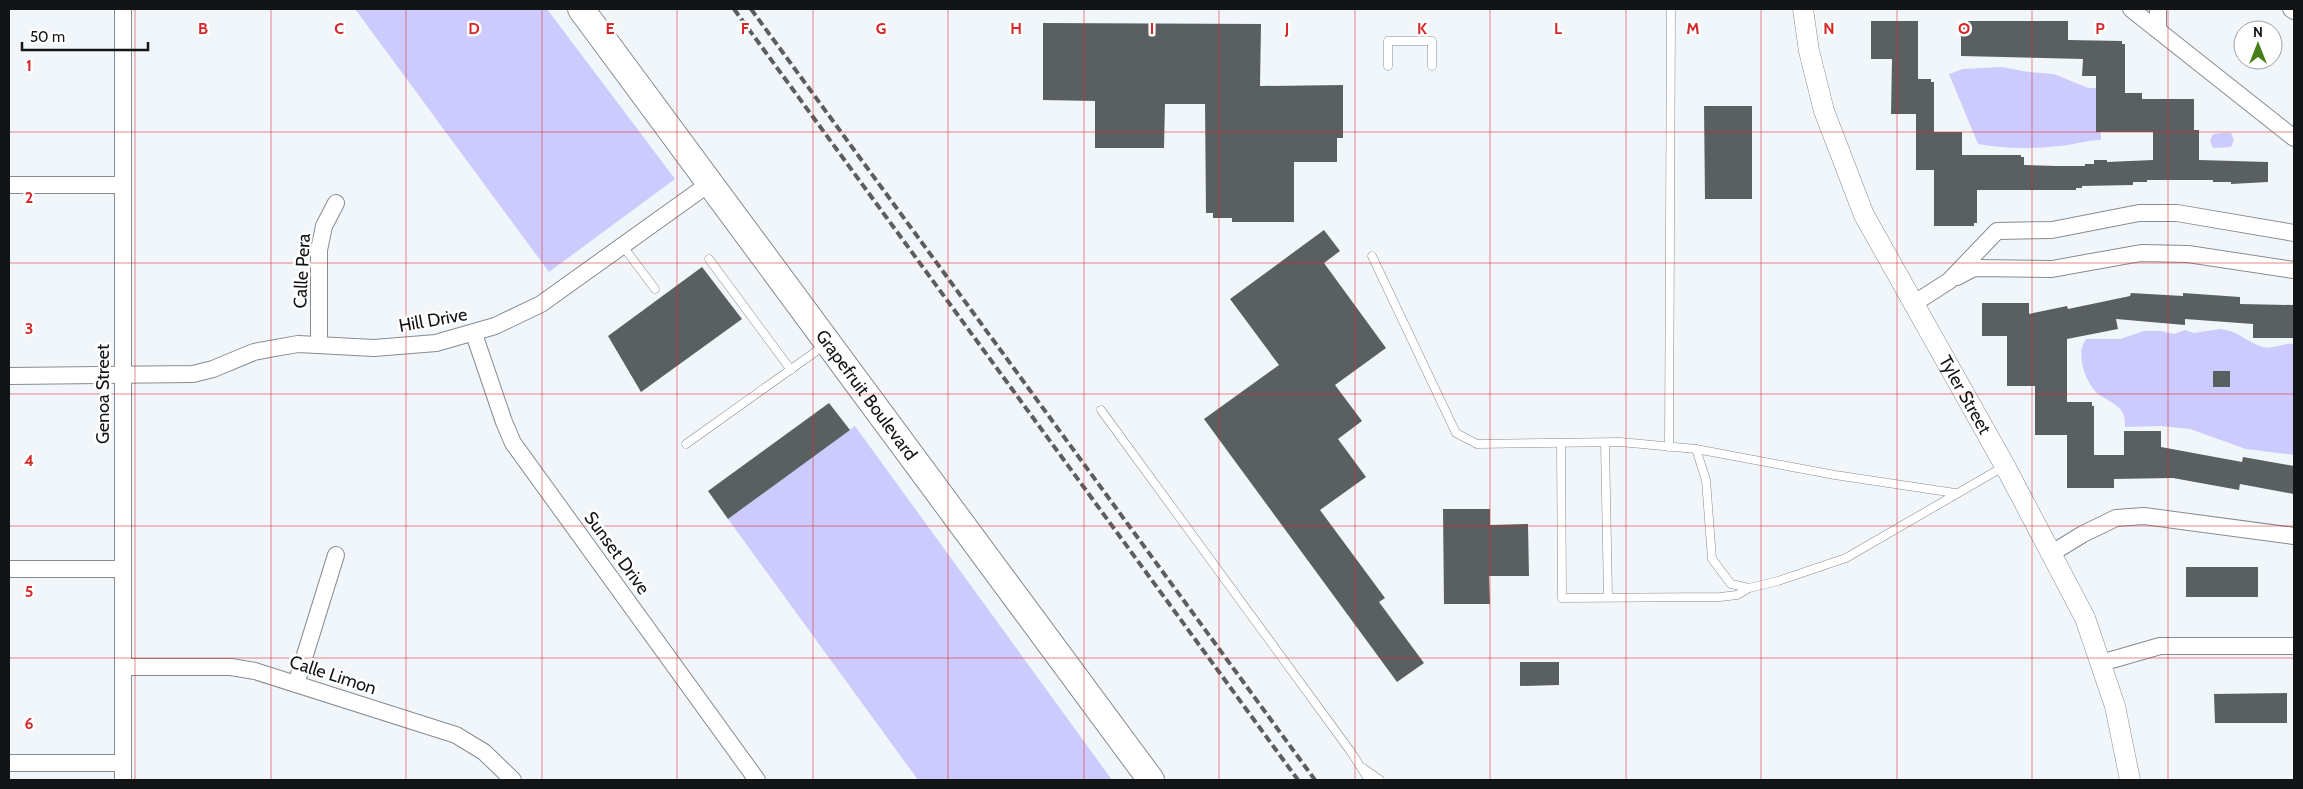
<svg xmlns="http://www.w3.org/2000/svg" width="2303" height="789" font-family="Cabin,sans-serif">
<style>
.green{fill:#cdcbfd}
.building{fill:#5a6062}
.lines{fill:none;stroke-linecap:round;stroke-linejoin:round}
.service-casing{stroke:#878c90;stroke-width:9}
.minor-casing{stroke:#878c90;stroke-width:18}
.tertiary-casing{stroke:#878c90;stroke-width:21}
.primary-casing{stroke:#878c90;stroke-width:28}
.service{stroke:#fff;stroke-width:8}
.minor{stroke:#fff;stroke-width:16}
.tertiary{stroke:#fff;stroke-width:20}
.primary{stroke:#fff;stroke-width:26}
.rail{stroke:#5b5e61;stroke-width:4;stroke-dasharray:8 4;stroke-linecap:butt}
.grid{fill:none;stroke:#d62828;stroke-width:1;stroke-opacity:0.55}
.labels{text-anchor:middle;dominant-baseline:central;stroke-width:5;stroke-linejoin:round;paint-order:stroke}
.street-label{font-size:18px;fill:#121416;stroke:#fff}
.grid-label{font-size:16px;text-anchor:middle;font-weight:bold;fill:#d62828;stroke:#fff;stroke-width:5;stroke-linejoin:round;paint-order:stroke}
</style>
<rect width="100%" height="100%" fill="#f1f6fb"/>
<g class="green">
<path d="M355,9h192l128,170 -126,93z"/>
<path d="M2001,67l28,5 25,2 34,14h12l1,52c-15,0 -28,5 -42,6 -28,3 -54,3 -81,-2l-29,-70 14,-5z"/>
<path d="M2222,133h9l3,7 -3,7 -18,1 -3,-7 3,-7z"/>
<path d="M2220,329c20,2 26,13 43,18 10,3 21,-5 31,-3v111l-48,-6 -56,-20 -29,-3 -36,1c0,-6 0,-13 -5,-18 -6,-7 -16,-10 -23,-16 -12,-12 -22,-39 -11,-54h34l24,-8h17l13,3 11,-4 9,3z"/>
<path d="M855,426l257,354h-194l-190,-261z"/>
</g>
<g class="building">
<path d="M1871,21h47v58h13v3h3v50h28v23h59v2h3v8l32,1h29v-2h9v-4h13v2l46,-2v-28h-57v-56h-14l1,-17 -122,-3v-35h107v19l54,1v3h3v49h17v6h52v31h5v30l69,2v20l-37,2v-2h-18v-2h-66v2h-14v3l-51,1v2h-6v2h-99v33h-3v3h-40v-56h-18v-56h-25l1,-55h-21z"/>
<path d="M1043,23l218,1 -1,62 83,-1v53h-6v24h-43v60h-62v-4h-19v-5h-7l-1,-109h-40l-1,44h-69v-47l-52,-1z"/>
<path d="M1704,106h48v93h-47z"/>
<path d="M1324,230l16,21 -16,12 62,85 -51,37 27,36 -24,18 28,38 -46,33 65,88 -6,4 45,61 -27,19 -193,-263 75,-54 -49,-66z"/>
<path d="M702,267l40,52 -101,73 -33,-56z"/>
<path d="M2131,293l52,3v-3l57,4v7l54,1v33h-41v-14l-68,-5v6l-69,-6 2,10 -51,10v63h25v4h2v49h30v-24h37v16l81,15 1,-5 51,9v28l-54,-10 -1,6 -66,-12 -59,1v9h-47v-53h-32v-49h-28v-50h-25v-33h47v11l38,-8 1,3 62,-13z"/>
<rect x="2213" y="371" width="17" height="16"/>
<path d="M829,403l21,27 -122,89 -20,-28z"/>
<path d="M1443,509h47v16l38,-1 1,52h-40l1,28h-46z"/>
<rect x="2186" y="567" width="72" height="30"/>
<path d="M1520,662h39v23l-39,1z"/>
<path d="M2287,693v30h-72l-1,-29z"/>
</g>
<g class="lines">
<defs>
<g id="service">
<path d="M1388,66v-25h44v25"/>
<path d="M622,245l33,44"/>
<path d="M1372,256l84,177 21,11 143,-2 76,7"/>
<path d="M709,259l82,111"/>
<path d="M1101,410l250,342 18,28"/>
<path d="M1561,443l1,155 158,-1 17,-2 12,-7"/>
<path d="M1605,443l3,154"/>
<path d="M686,444l139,-99"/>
<path d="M1669,447l2,-438"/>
<path d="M1955,493l-120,-18 -139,-26 10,31 6,79 19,25 18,4 29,-7 68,-23 157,-91"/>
<path d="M1363,768l17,12"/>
</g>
<g id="minor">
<path d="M123,9v771"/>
<path d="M2131,9l163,129"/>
<path d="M2158,9v21"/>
<path d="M2291,9l3,2"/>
<path d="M9,185h114"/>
<path d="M1957,277l17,-9 78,1 89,-16 47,1 106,16"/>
<path d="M1913,304l36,-23 48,-50 55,-1 87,-17h38l117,20"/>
<path d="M474,334l30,88 9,21 244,337"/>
<path d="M319,345v-95l5,-24 12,-23"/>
<path d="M9,376l184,-2 20,-5 41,-17 21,-4 23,-4 76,4 62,-5 59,-17 46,-22 169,-121"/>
<path d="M2052,553l31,-19 33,-16 28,-2 150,20"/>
<path d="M9,569h114"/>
<path d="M2101,663l59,-17h134"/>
<path d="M123,667h108l24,4 201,64 28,17 29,28"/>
<path d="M296,684l40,-129"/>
<path d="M9,763h114"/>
</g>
<g id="tertiary">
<path id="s1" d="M1803,9l6,42 15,60 40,104 141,251 80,152 30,88 15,74"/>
</g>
<g id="primary">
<path id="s2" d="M581,9l570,771"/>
</g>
</defs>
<use href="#service" class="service-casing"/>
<use href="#minor" class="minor-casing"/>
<use href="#tertiary" class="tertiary-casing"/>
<use href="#primary" class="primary-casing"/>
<use href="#service" class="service"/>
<use href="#minor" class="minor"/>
<use href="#tertiary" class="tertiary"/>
<use href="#primary" class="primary"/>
<g class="rail">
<path d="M734,9l564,771"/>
<path d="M751,9l564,771"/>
</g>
</g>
<path class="grid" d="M135,9v771M271,9v771M406,9v771M542,9v771M677,9v771M813,9v771M948,9v771M1084,9v771M1219,9v771M1355,9v771M1490,9v771M1626,9v771M1761,9v771M1897,9v771M2032,9v771M2168,9v771M9,132h2285M9,263h2285M9,394h2285M9,526h2285M9,658h2285"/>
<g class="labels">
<g class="street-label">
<text transform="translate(302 271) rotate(-87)">Calle Pera</text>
<text transform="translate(433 320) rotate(-10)">Hill Drive</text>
<text transform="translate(103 394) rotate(-90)">Genoa Street</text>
<text stroke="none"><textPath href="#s2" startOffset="480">Grapefruit Boulevard</textPath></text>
<text stroke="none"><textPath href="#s1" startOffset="422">Tyler Street</textPath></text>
<text transform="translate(617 553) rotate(54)">Sunset Drive</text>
<text transform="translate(333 675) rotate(18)">Calle Limon</text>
</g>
</g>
<g class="grid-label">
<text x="203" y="34">B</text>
<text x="339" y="34">C</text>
<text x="474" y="34">D</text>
<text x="610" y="34">E</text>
<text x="745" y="34">F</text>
<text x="881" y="34">G</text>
<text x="1016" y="34">H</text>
<text x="1152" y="34">I</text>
<text x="1287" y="34">J</text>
<text x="1422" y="34">K</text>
<text x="1558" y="34">L</text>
<text x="1693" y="34">M</text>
<text x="1829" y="34">N</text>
<text x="1964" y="34">O</text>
<text x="2100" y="34">P</text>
<text x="29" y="71">1</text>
<text x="29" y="203">2</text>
<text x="29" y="334">3</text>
<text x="29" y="466">4</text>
<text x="29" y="597">5</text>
<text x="29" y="729">6</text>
</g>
<rect width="2303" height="789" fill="none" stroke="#121416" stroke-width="20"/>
<g transform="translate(2258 45)"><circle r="24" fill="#ffffff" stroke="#a0a1a2"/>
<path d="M0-4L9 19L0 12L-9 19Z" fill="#45801b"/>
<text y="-8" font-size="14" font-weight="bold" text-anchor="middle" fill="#121416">N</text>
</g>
<path d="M22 42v8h126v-8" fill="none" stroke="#121416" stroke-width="2.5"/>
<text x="30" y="42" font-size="15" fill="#121416" stroke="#ffffff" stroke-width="4" paint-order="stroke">50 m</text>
</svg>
